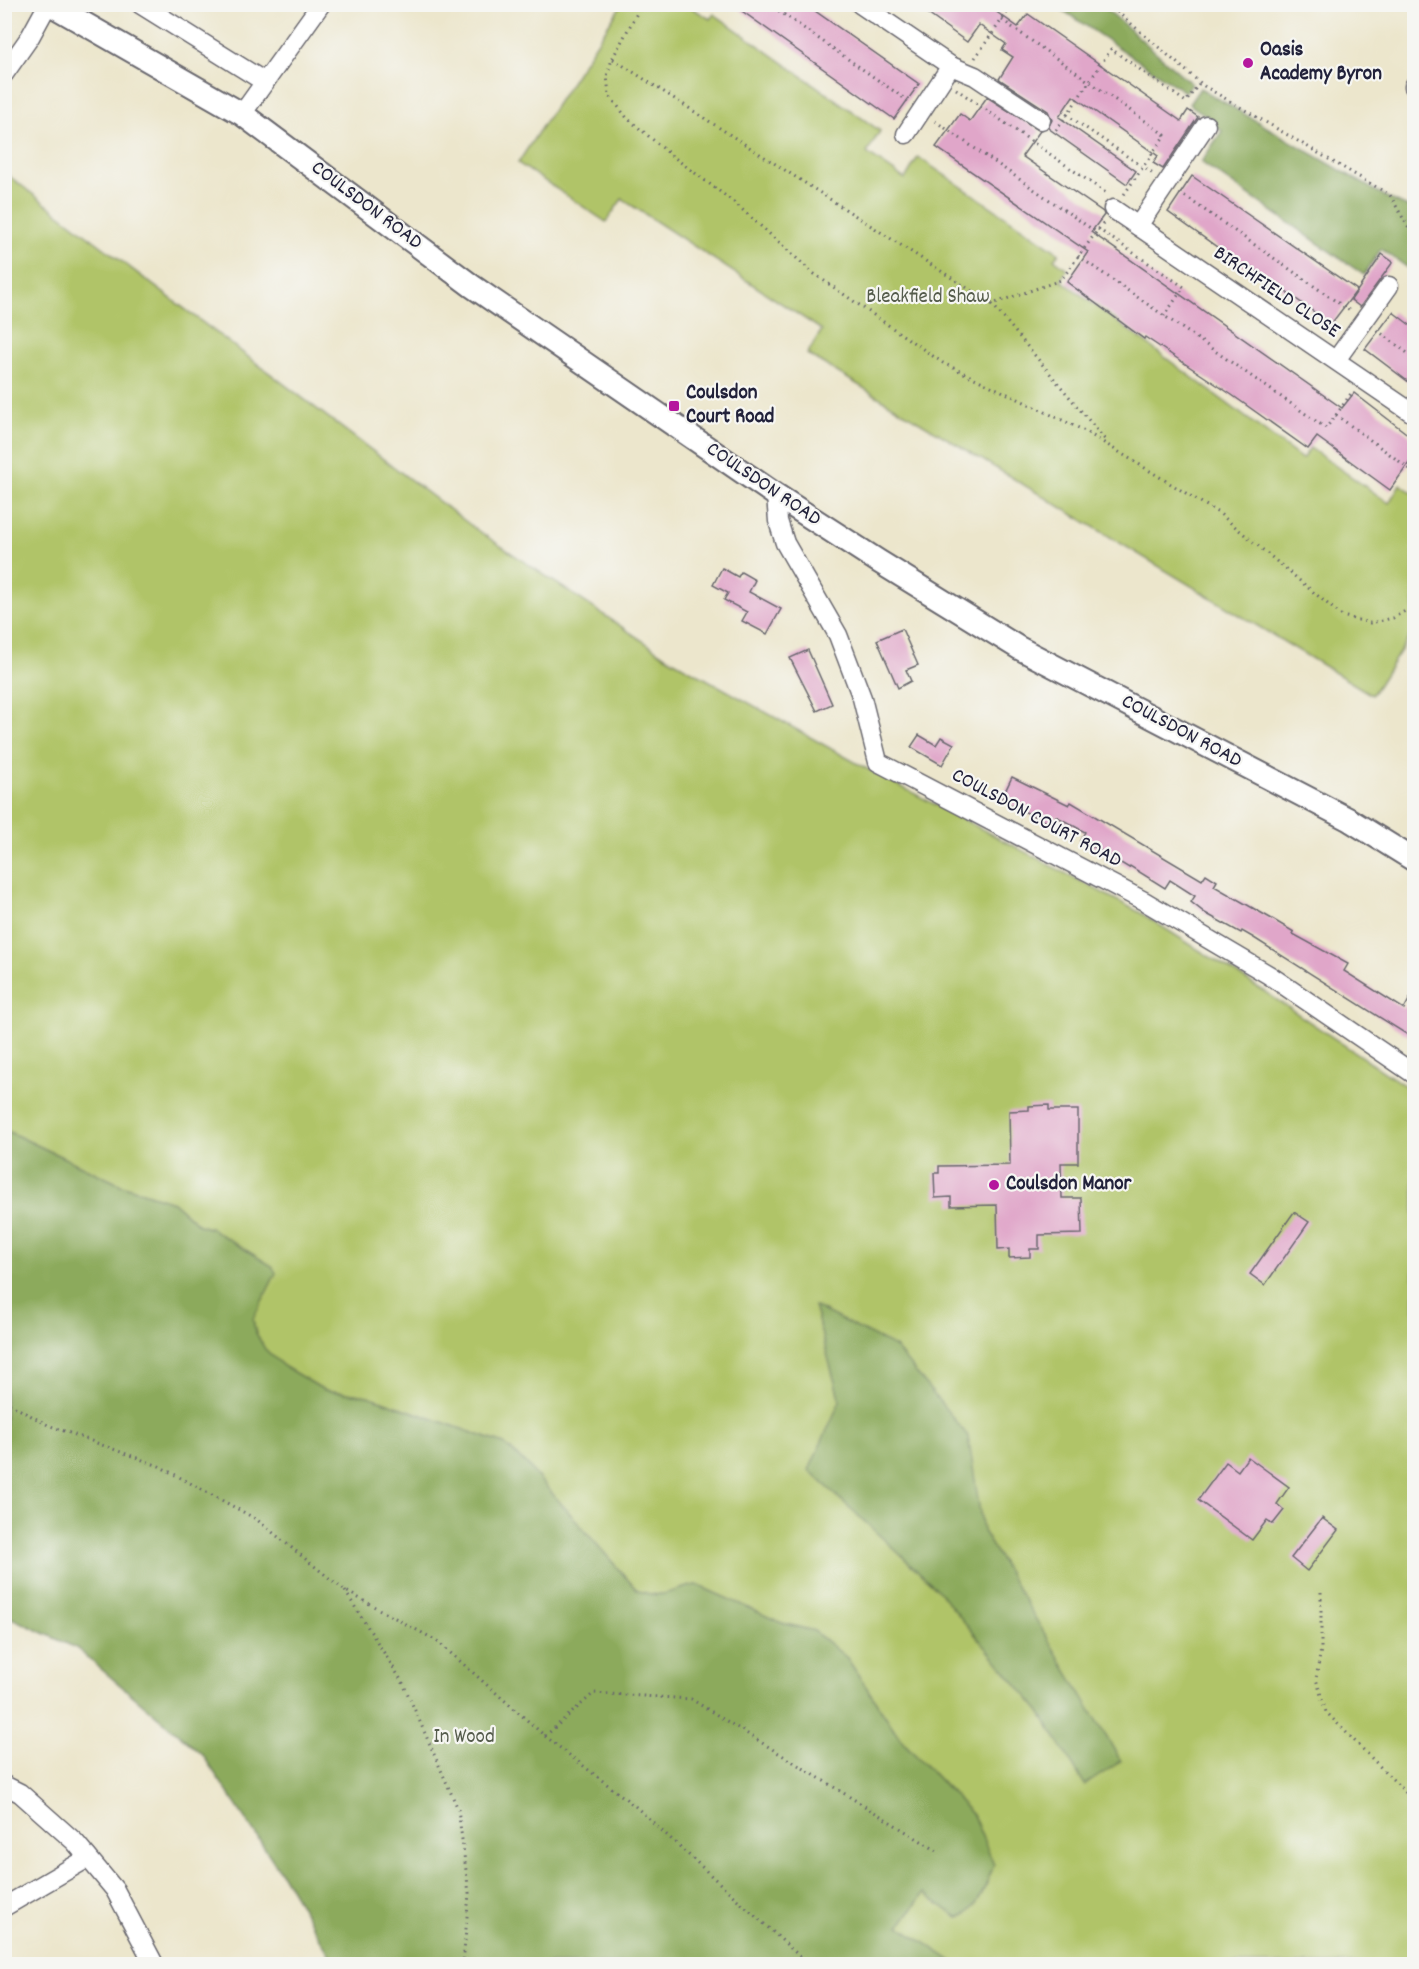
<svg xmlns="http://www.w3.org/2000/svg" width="1419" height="1969" font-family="Dekko,sans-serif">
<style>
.green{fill:#b0c468;stroke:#697352;stroke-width:1.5}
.forest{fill:#8caa5c;stroke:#57664c;stroke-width:1.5}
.building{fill:#e0a6c9}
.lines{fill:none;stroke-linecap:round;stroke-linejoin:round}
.minor-casing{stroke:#69676e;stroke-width:21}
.major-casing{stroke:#69676e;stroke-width:26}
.path{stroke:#69676e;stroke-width:3;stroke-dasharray:1.5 4.5;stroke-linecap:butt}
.minor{stroke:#fff;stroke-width:18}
.major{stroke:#fff;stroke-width:22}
.poi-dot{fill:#b5179e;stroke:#f6f6f2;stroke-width:2}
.labels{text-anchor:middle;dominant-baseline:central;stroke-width:4.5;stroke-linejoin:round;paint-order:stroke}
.poi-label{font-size:21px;font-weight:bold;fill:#22223b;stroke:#f6f6f2;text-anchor:start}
.street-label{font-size:21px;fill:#22223b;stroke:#f6f6f2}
.park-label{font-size:21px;fill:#545b4b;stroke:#f6f6f2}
</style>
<rect width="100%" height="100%" fill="#f6f6f2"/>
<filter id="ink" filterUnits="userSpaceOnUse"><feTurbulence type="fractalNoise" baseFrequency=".0167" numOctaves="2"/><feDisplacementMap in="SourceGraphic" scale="12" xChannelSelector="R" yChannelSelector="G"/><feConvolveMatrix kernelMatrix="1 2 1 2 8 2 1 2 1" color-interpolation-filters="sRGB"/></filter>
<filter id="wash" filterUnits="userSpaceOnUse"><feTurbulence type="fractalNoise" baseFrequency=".008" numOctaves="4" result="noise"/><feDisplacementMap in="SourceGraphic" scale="24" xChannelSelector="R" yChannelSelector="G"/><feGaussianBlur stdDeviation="1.35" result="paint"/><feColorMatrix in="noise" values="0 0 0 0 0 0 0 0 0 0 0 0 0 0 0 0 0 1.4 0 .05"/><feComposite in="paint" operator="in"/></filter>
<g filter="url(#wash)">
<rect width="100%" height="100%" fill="#ece6cc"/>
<g class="green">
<path d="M622,4l65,1 23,14 4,-5 166,117 -13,22 38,26 13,-22 141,96 -5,6 13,10 -6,11 241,179 8,-11 79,55 11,-19 14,10v136l-42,65 -565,-341 15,-24 -200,-131 -16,23 -88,-59z"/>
<path d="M5,173l472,357 190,127 193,108 279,147 123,78 152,102v872h-458l-56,-38 24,-33 34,25c15,-2 22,-23 29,-35l-14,-68 -72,-75 -54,-82 -33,-27 -32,-8 -85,-38c-26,4 -36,17 -61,4l-108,-123 -24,-22 -136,-48 -44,-6 -41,-24 -18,-16 -10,-19 -2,-12 22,-46 -63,-44 -13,-4 -26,-23 -52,-17 -116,-55z"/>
</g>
<g class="forest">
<path d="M1055,5h47l90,79 -7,8z"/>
<path d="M1200,88l188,110 26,12v62l-33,-23 -17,26 -163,-113 21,-31 -9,-7 1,-3 -25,-17z"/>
<path d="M5,1130l116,55 52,17 26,23 13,4 60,37 4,7 -23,46 2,12 10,18 18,17 41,24 44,6 136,48 24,22 108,123c25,13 35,0 61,-4l85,38 32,8 33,27 54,82 72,75 21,50c-6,15 -18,51 -36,53l-34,-25 -24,33 56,38h-621l-55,-93 -78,-117 -126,-106 -71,-33z"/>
<path d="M814,1306l81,41 73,89 15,95 138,230 -36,24 -45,-73 -105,-125 -126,-117 31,-69z"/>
</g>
<g id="blocks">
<g class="building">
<path d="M732,4h73l114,80 -25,35z"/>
<path d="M914,4h71l33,23 10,-13 153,107 7,-11 10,7 -35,52 -10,-6 5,-7 -85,-60 -14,21 77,54 -9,13 -79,-56 4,-8 -4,-9 -49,-32 14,-22 -11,-7 4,-6 -27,-19 -12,17z"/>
<path d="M987,97l53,34 -18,25 81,56 1,3 -13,17 251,176 12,-15 60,46v17l-24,34 -73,-53 -9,12 -76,-54 -87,-58 -1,2 -77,-57 21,-30 -152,-105 24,-33 10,7z"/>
<path d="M1192,176l165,114 -26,34 -84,-60 -2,3 -77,-55z"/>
<path d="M1382,254l11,8 -33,45 -9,-7z"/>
<path d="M1393,312l21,16v58l-49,-37z"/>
<path d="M722,568l16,9 3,-5 14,8 -6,12 32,17 -14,25 -25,-13 5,-9 -23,-12 4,-7 -15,-8z"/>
<path d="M902,629l16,36 -12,5 5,11 -13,7 -21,-48z"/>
<path d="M808,650l24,54 -15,7 -27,-53z"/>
<path d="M919,735l17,10 5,-8 13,7 -12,21 -31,-18z"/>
<path d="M1012,777l57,28 2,-3 131,78 4,-6 11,7 -3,5 58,33 22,13 -1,2 55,30 -4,7 60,38 10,-18v48l-160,-101 -12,-7 -1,2 -36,-20 -14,-11 4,-6 -25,-16 -5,8 -35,-22 -1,2 -36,-22 -1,1 -12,-6 5,-9 -29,-16 -4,9 -51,-25z"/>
<path d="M1049,1105v5h29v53h-17l1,35h19l1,36 -43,1v14h-9v8l-21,1v-9l-11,1 -1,-45 -46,1v-9l-16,1 -1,-25h5v-7l71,-1 -1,-54 20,-1v-4z"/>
<path d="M1294,1212l15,10 -44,63 -15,-11z"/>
<path d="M1248,1457l41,30 -12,17 7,6 -11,14 -6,-4 -15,20 -54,-40 28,-38 12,9z"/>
<path d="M1322,1518l16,12 -31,41 -16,-13z"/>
</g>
</g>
</g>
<g filter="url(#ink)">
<use href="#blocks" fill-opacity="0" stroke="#69676e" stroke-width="1.5"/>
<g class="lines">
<defs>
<g id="minor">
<path d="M140,4l125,78"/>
<path d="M860,4l91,62"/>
<path d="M4,74l26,-37 18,-33"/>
<path d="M1414,86v1"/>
<path d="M242,114l79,-110"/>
<path d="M906,134l45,-68 24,10 66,44"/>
<path d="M1113,209l301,205"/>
<path d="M1138,226l68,-101"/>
<path d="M1336,360l53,-74"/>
<path d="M776,495l2,26 7,22 53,92 24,63 16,64 266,139 125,74 145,99"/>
<path d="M4,1785l16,8 55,49 40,48 39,74"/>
<path d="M4,1907l84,-49"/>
</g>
<path id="major" d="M50,4l192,110 230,172 304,209 102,66 141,87 329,171 66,41"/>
</defs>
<use href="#minor" class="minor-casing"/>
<use href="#major" class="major-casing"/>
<g class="path">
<path d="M642,4l-30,55 -5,17 2,19 18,23 44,37 64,48 78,70 130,90 140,67 137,84 122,102 28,7 23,-5 19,-11 2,-5"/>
<path d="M769,4l139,97"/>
<path d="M1108,4l96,82 186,109 18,32 6,3"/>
<path d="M1002,20l163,115 -42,61"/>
<path d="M975,58l38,-54"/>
<path d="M613,59l379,245"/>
<path d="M956,89l150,104"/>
<path d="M1067,115l44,-66 75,53 14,-20"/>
<path d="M935,121l161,111"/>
<path d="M1056,130l11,-15 86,59"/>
<path d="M1180,193l170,118"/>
<path d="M1103,223l-42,57 -69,24 115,138"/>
<path d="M1098,229l86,58 -20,29"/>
<path d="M1078,256l248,172 10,-13 78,57"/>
<path d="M1377,330l37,28"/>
<path d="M1336,415l16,-23"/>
<path d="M4,1401l44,24 111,41 97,53 88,71 93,51 108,95 90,70 173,158"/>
<path d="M345,1591l58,92 55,126 11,84 -6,71"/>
<path d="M1321,1592v57l-5,30 10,33 88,89"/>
<path d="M545,1736l49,-43 97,6 248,153"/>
</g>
<use href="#minor" class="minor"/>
<use href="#major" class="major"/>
</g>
</g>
<g class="poi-dot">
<circle cx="1248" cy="63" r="6"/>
<rect x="668" y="400" width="12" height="12" rx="3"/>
<circle cx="994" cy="1185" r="6"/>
</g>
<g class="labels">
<g class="poi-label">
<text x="1260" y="51">Oasis<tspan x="1260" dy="24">Academy Byron</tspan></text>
<text x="686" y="394">Coulsdon<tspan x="686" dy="24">Court Road</tspan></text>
<text x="1006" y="1185">Coulsdon Manor</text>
</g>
<g class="street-label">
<text transform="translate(366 206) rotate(37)">COULSDON ROAD</text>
<text transform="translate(1276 293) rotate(34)">BIRCHFIELD CLOSE</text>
<text transform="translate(763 485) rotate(34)">COULSDON ROAD</text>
<text transform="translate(1181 732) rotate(28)">COULSDON ROAD</text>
<text transform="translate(1036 819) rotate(28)">COULSDON COURT ROAD</text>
</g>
<g class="park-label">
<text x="928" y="298">Bleakfield Shaw</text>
<text x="464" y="1738">In Wood</text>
</g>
</g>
<rect width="1419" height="1969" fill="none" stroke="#f6f6f2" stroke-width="24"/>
</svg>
